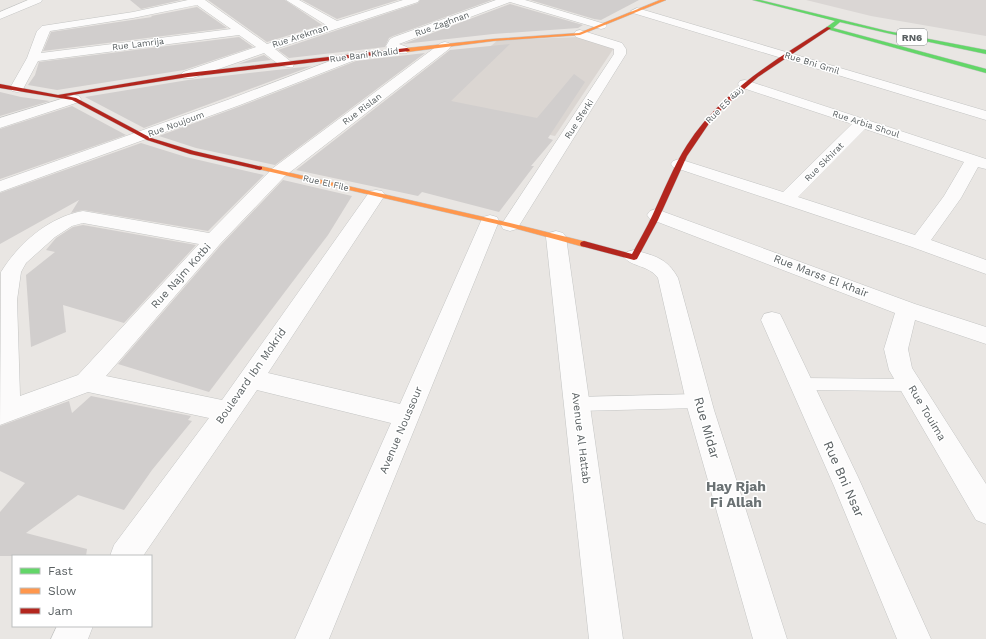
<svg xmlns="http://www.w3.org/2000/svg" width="986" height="639" font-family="'Work Sans',Vazirmatn,sans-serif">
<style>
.industrial{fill:#dad6d4}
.education{fill:#dbd6d2}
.building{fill:#d1cecd}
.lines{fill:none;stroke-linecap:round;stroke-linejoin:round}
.lane-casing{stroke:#c4c5c4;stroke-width:1}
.street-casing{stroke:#c4c5c4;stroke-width:1}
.fast-casing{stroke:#c5c5c5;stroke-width:1}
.slow-casing{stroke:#c5c5c5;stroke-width:1}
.jam-casing{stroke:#c5c5c5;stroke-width:1}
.lane{fill:#fcfbfb;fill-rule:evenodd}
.street{fill:#fcfbfb;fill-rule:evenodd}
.fast{fill:#63d668;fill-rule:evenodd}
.slow{fill:#ff974d;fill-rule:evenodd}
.jam{fill:#b3261e;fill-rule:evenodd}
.labels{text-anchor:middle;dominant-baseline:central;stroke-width:3;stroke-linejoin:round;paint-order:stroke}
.far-street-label{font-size:9px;fill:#595f61;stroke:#fff}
.shield{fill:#fff;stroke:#8b8f90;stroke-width:1}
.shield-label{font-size:10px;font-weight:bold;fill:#595f61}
.street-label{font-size:11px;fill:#595f61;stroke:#fff}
.near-street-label{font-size:13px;fill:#595f61;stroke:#fff}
.near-neighbourhood-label{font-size:14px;font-weight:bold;fill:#6a7173;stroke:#fff}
</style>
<rect width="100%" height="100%" fill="#e9e6e3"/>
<path class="industrial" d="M806,0h180v36l-115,-20z"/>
<path class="education" d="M580,37l34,11 -59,88 -138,-28 81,-68z"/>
<g class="building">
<path d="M130,0h51l-40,9z"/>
<path d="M208,0h77l37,25 -55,17z"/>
<path d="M302,0h96l-61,19z"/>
<path d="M420,0h72l-99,36 -4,2 -4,9 -96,11 -11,-8 140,-47z"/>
<path d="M530,0h109l-38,20 -7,-1z"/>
<path d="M510,4l73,21 -5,3 -85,6 -90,10z"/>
<path d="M197,7l30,21 -184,23 8,-19 101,-15 -1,-1z"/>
<path d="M239,37l14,10 -69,23 -127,20 -29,-5 7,-10 4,-13z"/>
<path d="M510,44l-59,57 86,17 37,-44 11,8 -37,56 5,2 -22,26h3l-35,46 -77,-20 -4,4 -122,-26 154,-120z"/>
<path d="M425,53l-150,112 -79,-17 -37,-12 82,-30 115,-45z"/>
<path d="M264,55l7,5 -33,4z"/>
<path d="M312,66l-168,62 -59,-31 103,-17z"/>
<path d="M0,92l21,5 29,4 -50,15z"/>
<path d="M72,106l54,29 -126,44v-50z"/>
<path d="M141,143l45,14 78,18 -56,56 -125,-21 -12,3 8,-13 -79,44v-51z"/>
<path d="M283,180l69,16 -24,39 -119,157 -91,-28 103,-119z"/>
<path d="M83,225l113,20 -72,78 -61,-18 3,27 -35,15 -5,-72 29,-23 -9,-2 10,-12 17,-11z"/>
<path d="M91,396l100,20 -3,4 4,1 -40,49 -28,40 -46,-15 -52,38 61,16 -1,7h-86v-44l25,-29 -25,-12v-45l69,-25 3,12z"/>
</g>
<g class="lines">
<defs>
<g id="lane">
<path d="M801,378l109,1 5,2 3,4 -3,4 -5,2 -109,-1 -5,-2 -3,-4 3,-4z"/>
<path d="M698,394l6,2 2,5 -2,5 -6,2 -121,3 -6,-2 -2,-5 2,-5 6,-2z"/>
</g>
<g id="street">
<path d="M28,0h14l-1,2 -41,17v-7z"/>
<path d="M188,0h17l62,44 59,-19 -40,-25h13l38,21 66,-21h16l-1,2 -143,47 19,15 -1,3c-11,2 -21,-8 -29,-14l-71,25h-10l-2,-3 2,-3 73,-25 -17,-12 -201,26 -16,30 -5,1 -5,-1 -2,-3 17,-30 10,-27 5,-5 91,-14zM197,5l34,24 -190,24 9,-22 83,-13z"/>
<path d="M496,0h29l80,24 2,2 -2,2 -4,1 -91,-27 -111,42 8,3 2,3 -2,3c-6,1 -17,-1 -21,-7l4,-7 4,-2z"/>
<path d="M637,8l349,103v9l-353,-107 -2,-2z"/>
<path d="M580,30l42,13 4,6v5l-109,175 -7,2 -7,-2 -2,-4 113,-171v-5l-38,-12 -2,-3 2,-3z"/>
<path d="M445,42l4,1 2,3 -2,3 -164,127 -65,68 -114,132 116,24 148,-209 6,-1 6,1 3,4 -117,178 132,31 81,-183 2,-4 7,-2 7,2 2,4 -170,418h-34l96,-216 -134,-33 -114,166h-33l4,-11 95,-127 -121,-26 -88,33 1,-153c18,-29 48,-55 82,-61l126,22 64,-65 168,-125zM83,223l116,21 -121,131 -58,21 -3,-96 4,-28 5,-9 29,-26 17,-11z"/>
<path d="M351,53l4,1 2,3 -2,3 -115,45 -240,87v-11l230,-82z"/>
<path d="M745,80l241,79v10l-8,-2 -17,31 -30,42 55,20v14l-74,-27 -239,-80 -2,-3 2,-3 6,-2 104,33 69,-68 -112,-37 -2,-3 2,-3zM865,129l99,33 -20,34 -29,39 -117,-38z"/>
<path d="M74,95l5,1 2,3 -2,3 -79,26v-10z"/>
<path d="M656,209l259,95 71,23v17l-71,-24 -7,29 4,19 74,116v40l-10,-4 -87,-150 -5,-21 11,-36 -245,-94 -3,-4 3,-4z"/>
<path d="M556,231l7,2 3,4 57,402h-34l-43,-402 3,-4z"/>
<path d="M634,250c21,6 33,8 44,28l36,132 73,229h-34l-65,-229 -30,-132c-9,-13 -27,-11 -34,-21l3,-5z"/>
<path d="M772,312l8,2 3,6 75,157 73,162h-34l-63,-153 -73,-166 3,-6z"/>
<path d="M57,626h36l-5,13h-37z"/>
</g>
<path id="fast" d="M753,0h7l127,31 99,19v4l-99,-21 -47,-11 -7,6 153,41v4l-159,-44v-2l8,-6z"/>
<g id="slow">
<path d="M660,0h6l-86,35 -87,6 -86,11 -3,-2 3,-2 86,-9 86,-6z"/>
<path d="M260,166l250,57 77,19 1,2 -4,3 -74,-20 -252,-58v-2z"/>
</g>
<g id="jam">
<path d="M827,27l4,1 -73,49 -33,29 -15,16 -23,34 -29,64 -21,39 -3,1 -53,-14 -1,-2 1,-2 3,-1 48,13c7,-13 15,-27 21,-40 11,-23 20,-47 34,-69 34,-53 88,-85 140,-118z"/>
<path d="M407,48l3,2 -1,1 -221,26 -122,19 10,2 75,40 43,13 68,16v2l-2,1 -70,-16 -43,-14 -75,-40 -72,-12v-4l58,11 130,-22z"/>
</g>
</defs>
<use href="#lane" class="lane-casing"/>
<use href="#street" class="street-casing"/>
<use href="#fast" class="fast-casing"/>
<use href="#slow" class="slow-casing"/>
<use href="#jam" class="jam-casing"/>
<use href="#lane" class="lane"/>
<use href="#street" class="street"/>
<use href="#fast" class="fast"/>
<use href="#slow" class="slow"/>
<use href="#jam" class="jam"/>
</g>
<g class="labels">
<g class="far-street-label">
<text transform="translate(442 24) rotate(-20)">Rue Zaghnan</text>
<text transform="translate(300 36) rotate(-18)">Rue Arekman</text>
<text transform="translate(138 44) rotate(-7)">Rue Lamrija</text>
<text transform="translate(364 55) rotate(-7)">Rue Bani Khalid</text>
<text transform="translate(812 63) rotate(17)">Rue Bni Gmil</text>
<text transform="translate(724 105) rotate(-45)">Rue E5 زنقة</text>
<text transform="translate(362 109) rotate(-37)">Rue Rislan</text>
<text transform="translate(579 119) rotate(-57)">Rue Sferki</text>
<text transform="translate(176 124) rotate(-20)">Rue Noujoum</text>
<text transform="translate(866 124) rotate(18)">Rue Arbia Shoul</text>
<text transform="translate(824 162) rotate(-45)">Rue Skhirat</text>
<text transform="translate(326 183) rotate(13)">Rue El File</text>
</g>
<rect class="shield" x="897" y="29" width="30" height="16" rx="3"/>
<g class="shield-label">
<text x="912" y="37">RN6</text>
</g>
<g class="street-label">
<text transform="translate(181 276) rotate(-48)">Rue Najm Kotbi</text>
<text transform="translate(821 276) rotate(21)">Rue Marss El Khair</text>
<text transform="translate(251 376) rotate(-55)">Boulevard Ibn Mokrid</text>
<text transform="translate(927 413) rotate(59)">Rue Touima</text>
<text transform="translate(401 430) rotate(-67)">Avenue Noussour</text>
<text transform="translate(581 438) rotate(83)">Avenue Al Hattab</text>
</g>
<g class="near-street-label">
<text transform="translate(707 428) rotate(74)">Rue Midar</text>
<text transform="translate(844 479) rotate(66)">Rue Bni Nsar</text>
</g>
<g class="near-neighbourhood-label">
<text x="736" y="486">Hay Rjah<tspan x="736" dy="16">Fi Allah</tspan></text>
</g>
</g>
<rect x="12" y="555" width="140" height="72" fill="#ffffff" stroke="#bdbfc0"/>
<rect x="20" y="568" width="20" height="6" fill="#63d668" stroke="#bdbfc0"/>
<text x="48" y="575" font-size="12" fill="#595f61">Fast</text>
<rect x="20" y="588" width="20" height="6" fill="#ff974d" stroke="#bdbfc0"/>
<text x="48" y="595" font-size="12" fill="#595f61">Slow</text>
<rect x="20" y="608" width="20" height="6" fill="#b3261e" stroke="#bdbfc0"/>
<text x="48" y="615" font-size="12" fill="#595f61">Jam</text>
</svg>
